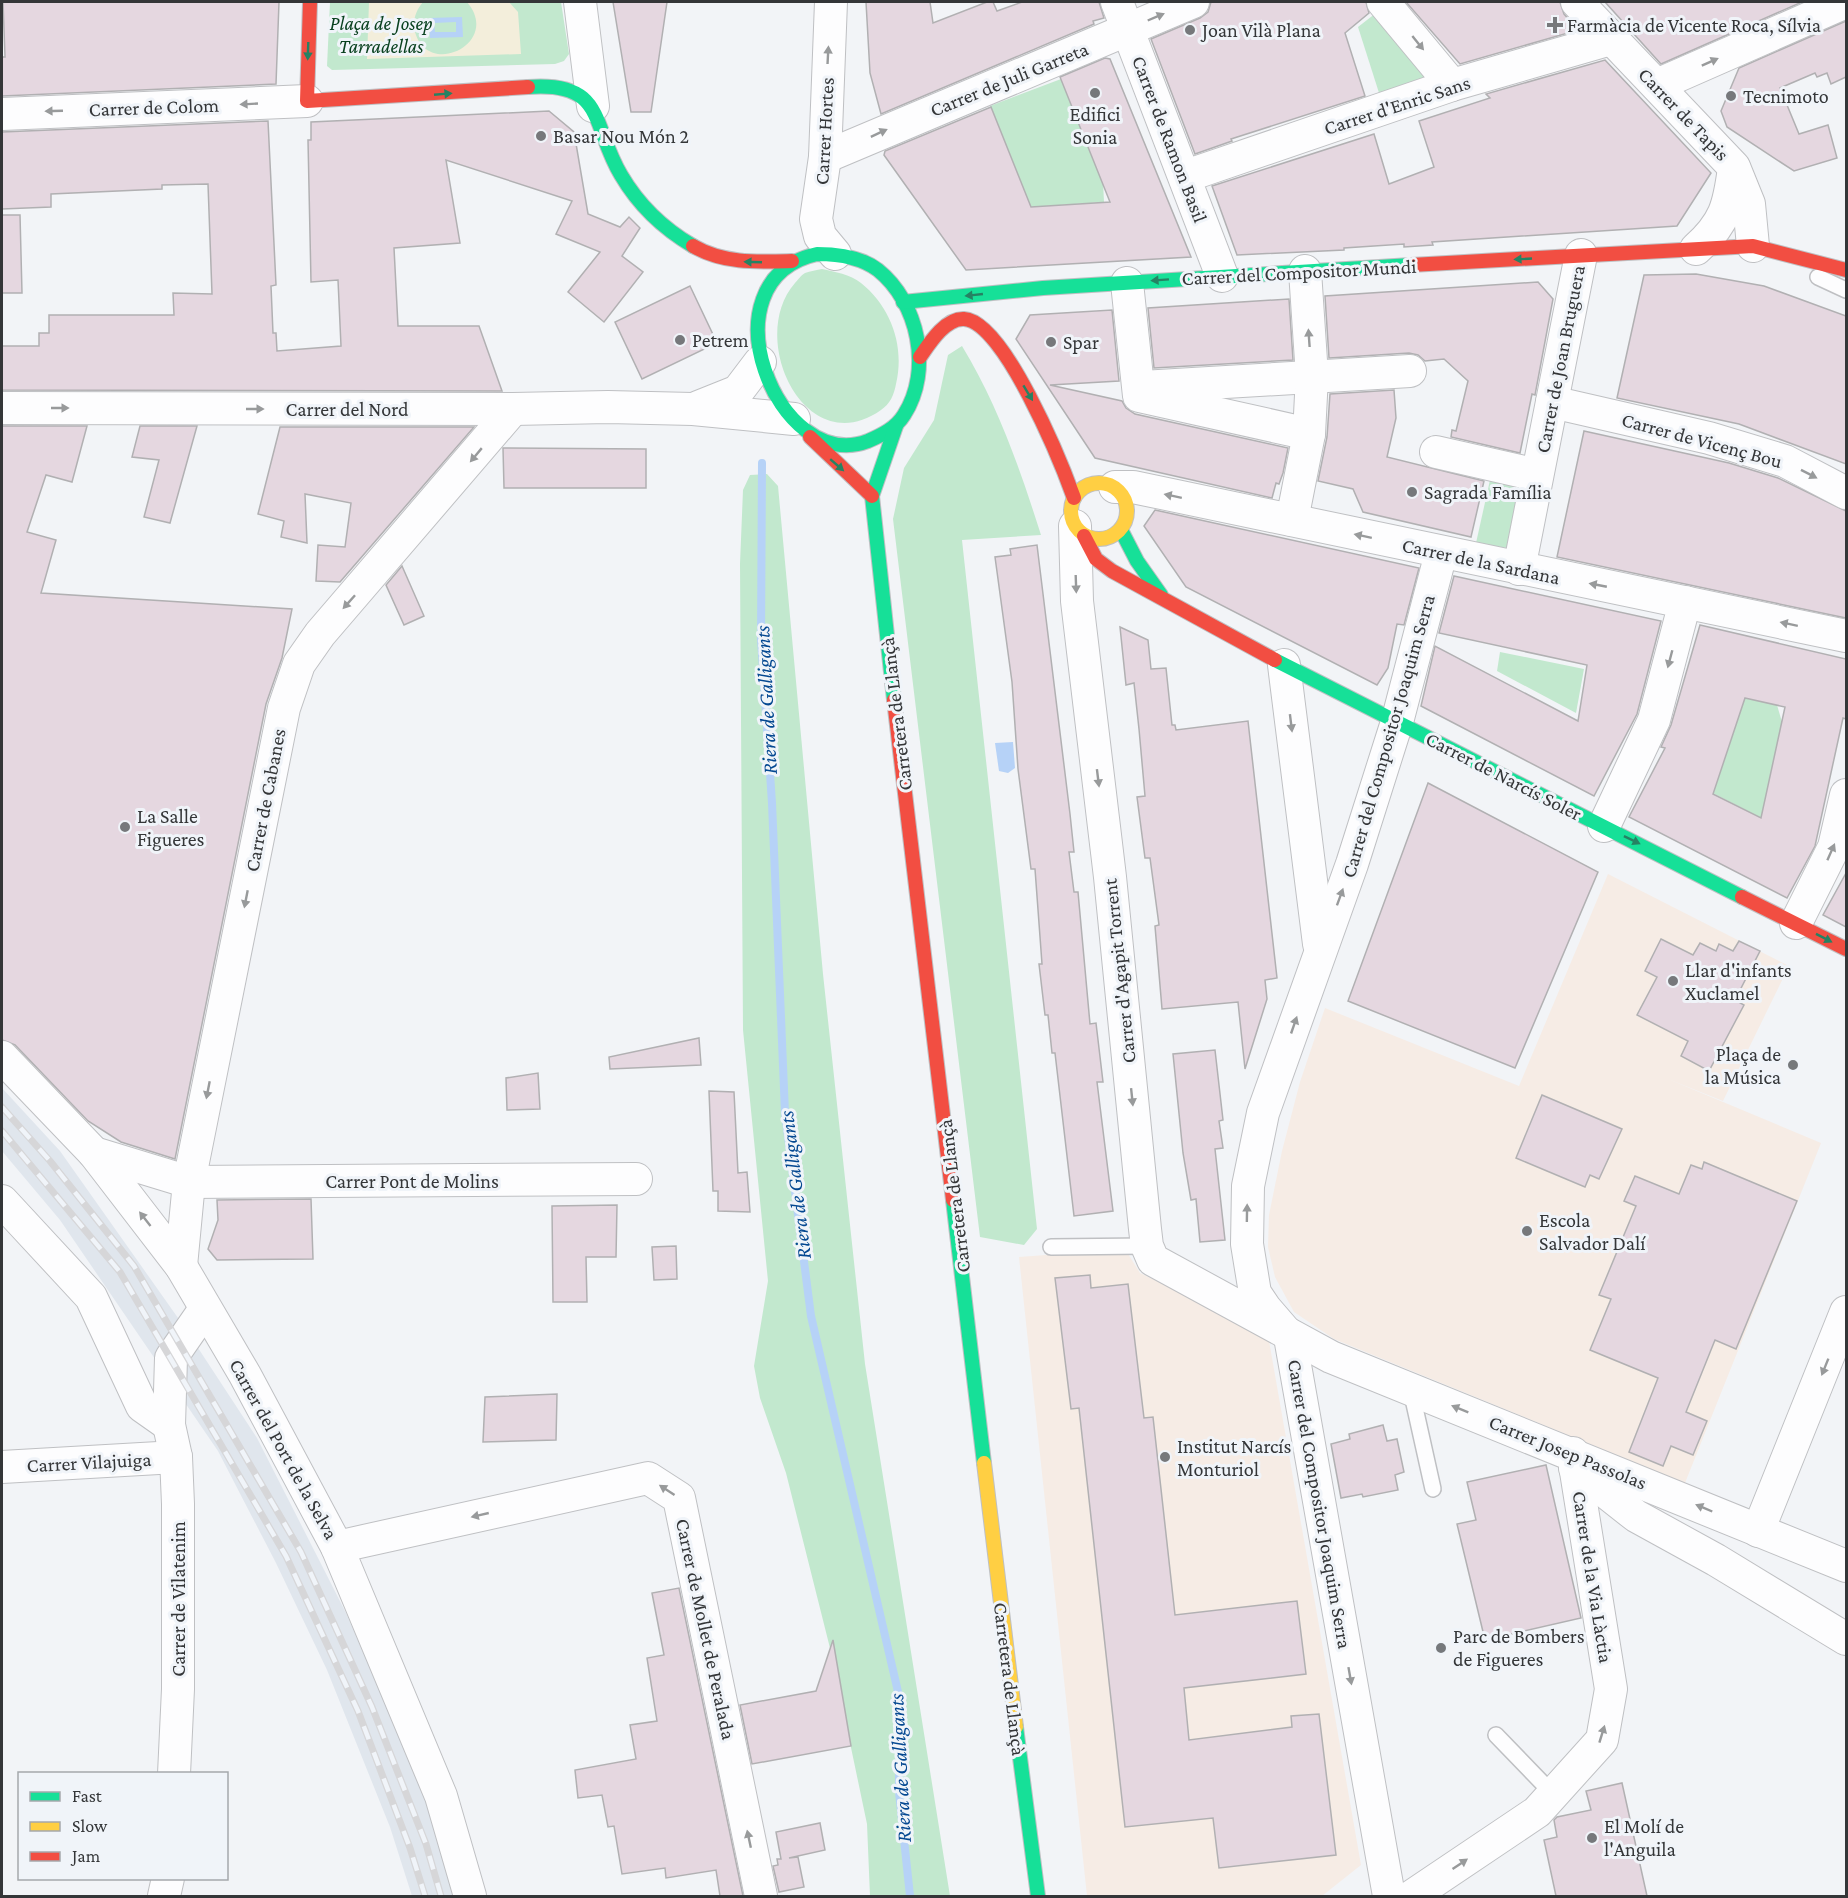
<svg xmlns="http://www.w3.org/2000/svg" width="1848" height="1898" font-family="'Crimson Pro',serif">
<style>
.built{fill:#e0e6ed}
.education{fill:#f6ece5}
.green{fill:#c2e8ce}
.sand{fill:#f3eedb}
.water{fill:#b6d2f7;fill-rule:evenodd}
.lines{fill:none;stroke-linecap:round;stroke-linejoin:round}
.stream{stroke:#b6d2f7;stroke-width:8}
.building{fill:#e5d7e0;stroke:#b1b0b2;stroke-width:1.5;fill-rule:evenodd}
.lane-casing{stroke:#bfc0c3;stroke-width:18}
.street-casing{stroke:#bfc0c3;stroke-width:34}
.fast-casing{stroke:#bfc0c3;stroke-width:16}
.slow-casing{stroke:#bfc0c3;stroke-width:16}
.jam-casing{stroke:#bfc0c3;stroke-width:16}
.lane{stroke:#fdfdfe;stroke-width:15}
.street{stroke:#fdfdfe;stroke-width:32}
.fast{stroke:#16e098;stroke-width:14}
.slow{stroke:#ffcf43;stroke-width:14}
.jam{stroke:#f24e42;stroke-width:14}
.rail-casing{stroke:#d6d6d8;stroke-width:7}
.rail{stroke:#f0f4f9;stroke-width:4.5;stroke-dasharray:14;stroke-linecap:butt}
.oneway{fill:#989a9b}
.oneway2{fill:#268263}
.poi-dot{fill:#76787b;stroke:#f0f4f9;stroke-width:2}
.labels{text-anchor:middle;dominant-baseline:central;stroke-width:6;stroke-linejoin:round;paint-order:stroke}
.park-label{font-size:20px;font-style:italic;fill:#09411f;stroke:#f0f4f9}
.poi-label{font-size:20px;fill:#343638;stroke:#f0f4f9;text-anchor:start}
.street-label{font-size:20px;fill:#343638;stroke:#f0f4f9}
.water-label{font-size:21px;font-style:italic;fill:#044891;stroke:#f0f4f9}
</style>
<rect width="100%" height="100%" fill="#f2f4f7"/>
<path class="built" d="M2,1088l58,63 123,174 74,113 89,175 81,185 30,98h-45l-22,-69 -63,-157 -51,-107 -58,-112 -158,-231 -58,-69z"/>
<g class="education">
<path d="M1608,874l181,92 -66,135 -55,-22 153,64 -136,340 -351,-144 -40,-27 -19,-35 -7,-30 1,-32 13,-64 18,-69 25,-74 194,78z"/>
<path d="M1125,1249l15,24 128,62 93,530 -39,31h-235l-68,-639z"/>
</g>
<g class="green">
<path d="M330,2h231l8,52 -5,7 -9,3 -223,6 -5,-4z"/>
<path d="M1376,13l56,66 -52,17 -22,-69z"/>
<path d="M1061,79l42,103 1,20 -73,5 -41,-101z"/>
<path d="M822,269c13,3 28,5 39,14 30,24 44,63 35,101 -2,11 -6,20 -15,26 -75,53 -135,-71 -86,-127 3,-3 6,-8 10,-10 5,-2 12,-3 17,-4z"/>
<path d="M962,346c36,59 58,123 79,189l-79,5 75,689 -13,16 -44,-8 -87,-718 11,-51 30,-48 14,-65z"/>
<path d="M767,474l11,12 45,488 42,390 85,532h-80l-3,-72 -36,-172 -45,-179 -26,-75 -6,-32 14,-85 -25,-251 -3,-466 3,-74 7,-15z"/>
<path d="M1490,480l29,6 -12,62 -31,-5z"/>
<path d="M1500,652l84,17 -8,44 -79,-42z"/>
<path d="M1745,698l32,7 5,17 -21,96 -52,-27z"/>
</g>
<path class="sand" d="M369,2h54c-7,8 -11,19 -8,30 13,47 87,11 52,-30h42l9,10 3,42 -154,5z"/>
<g class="water">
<path d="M462,17l1,20 -33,1 -1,-20zM456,22v10h-21l-1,-9z"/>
<path d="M1013,742l2,26 -7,5 -9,-2 -4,-28z"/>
</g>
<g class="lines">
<path class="stream" d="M762,463l-1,176 11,164 13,310 26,203 88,380v96l11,104"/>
</g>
<g class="building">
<path d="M3,2h276l-3,82 -274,12v-39h3z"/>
<path d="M613,2h54l-16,110h-20z"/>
<path d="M866,2h64l3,21 54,-21h6l4,9 25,-9h77l5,16 -11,3 1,3 -213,90 -11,-41z"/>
<path d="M1211,2h155l3,11 -24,20 20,63 -134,43 1,2 -37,13 -44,-115 49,-21 8,-6z"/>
<path d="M1406,2h154l4,12 7,8 -3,11 -108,31z"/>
<path d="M1605,2h197l-141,62z"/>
<path d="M1846,21v56l-15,7 -4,-11 -10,4 -2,-4 -35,15 19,46 29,-9 9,33 -43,13 -67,-44 -6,-16 18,-43z"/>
<path d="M1105,58l5,1 81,198 -225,13 -82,-115 1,-4 106,-44 40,100 79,-5 -50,-125z"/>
<path d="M1605,60l106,113 -34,53 -245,16 1,3 -29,2v-3l-60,4v2l-107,5 -25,-69 162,-52 15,50 45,-17 -15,-46 71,-23 -4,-4z"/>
<path d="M549,111l25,21 14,82 32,13 9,-10 11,11 -18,28 21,16 -39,50 -36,-30 32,-40 -44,-18 16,-33 -126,-41 14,83 -66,5 4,78h81l23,65 -500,-1v-44h37v-13h10v-18h125l-1,-22 39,1 -4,-110 -46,1v4l-111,5v13l-49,2v-77l266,-11 8,164 -5,1 2,47h3l1,18 64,-5 -3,-66 -27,2 -3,-142h3v-18z"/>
<path d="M2,215h18l2,78h-20z"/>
<path d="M1696,274l68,12 82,30v148l-107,-40 -122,-26 27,-123z"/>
<path d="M1538,282l15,17 -18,96 -3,-1 -12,59 -69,-16 1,-7 4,1 12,-50 -24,-22 -19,2 -7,-6 -9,-2 -80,5 -4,-62z"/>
<path d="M690,286l27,57 -75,36 -27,-57z"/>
<path d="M1289,299l4,61 -139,8 -6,-60z"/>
<path d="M1112,310l7,71 -69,4 72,16 4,7 9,6 153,34 -5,25 -4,11 -3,-1 -4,15 -177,-40 -79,-119 14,-24z"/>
<path d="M1394,390l2,28 -9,39 97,24 -13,56 -108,-25 -10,-23 -35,-8 9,-44 3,-43z"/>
<path d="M2,426h85l-15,56 -26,-7 -19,57 29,8 -15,53 251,16 -10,49 -16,46 -91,455 -54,-17 -33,-21 -73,-76 -13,-5z"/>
<path d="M140,426h57l-27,97 -26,-6 15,-57 -27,-3z"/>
<path d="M280,427h194l-134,155 -24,-1 2,-36 27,2 6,-44 -46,-9 2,49 -26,-6 3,-16 -26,-7z"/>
<path d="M1584,431l145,32 49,15 68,33v107l-289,-61z"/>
<path d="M503,448l143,1v39h-142z"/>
<path d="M1155,510l264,58 -15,57 -7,-1 -9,44 -11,17 -191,-98 -42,-61z"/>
<path d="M1037,545l33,269 4,38h-5l5,40h4l12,132 6,-1 7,59h-6l16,129 -39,5 -19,-163h-3l-4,-38h-3l-6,-51h3l-7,-95h-4l-13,-100 -6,-87 -17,-125 16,-2 -1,-6z"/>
<path d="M402,566l22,50 -20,9 -18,-40z"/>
<path d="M1454,576l207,45 -24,93 -43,82 -173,-90 14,-60 143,75 9,-56 -148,-32z"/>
<path d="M1700,625l146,34v60l-3,-1 -28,128 -28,52 -158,-81 36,-69 -4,-1 10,-22zM1745,698l40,9 -24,111 -48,-24z"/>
<path d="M1120,627l28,13 3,29 15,-1 6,57h3l1,5 72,-9 29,257 -12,2 2,19 -22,70 -7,-67 -76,7 -7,-83 4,-1 -9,-67h-5l-8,-61 8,-1 -6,-67 -5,-46 -8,2z"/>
<path d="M1428,783l170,89 -83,196 -167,-67z"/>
<path d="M1846,873v54l-23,-12z"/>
<path d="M1661,939l32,16 7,-12 16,8 3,-7 14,7 6,-10 21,10 -25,49 9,5 -35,66 -28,-15 7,-15 -51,-26 20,-38 -12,-6z"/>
<path d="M699,1038l2,27 -91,4 -1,-12z"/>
<path d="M1215,1050l8,70 -4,1 4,27 -8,1 10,91 -25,2 -4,-43 -5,1 -8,-47 -10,-99z"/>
<path d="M538,1073l2,36 -33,1 -1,-32z"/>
<path d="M709,1091l25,1 4,81 9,-1 3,40 -32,-1v-20h-5z"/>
<path d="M1542,1095l80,34 -23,50 -9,-4 -5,12 -69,-29z"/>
<path d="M1704,1162l93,39 -61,148 -21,-9 -29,72 21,9 -14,34 -22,-9 -8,20 -34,-14 29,-74 -68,-28 21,-51 -12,-4 37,-89 -12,-5 11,-25 44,18 12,-29 11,4z"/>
<path d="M311,1199l2,60 -96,1 -9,-11 10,-29 -1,-20z"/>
<path d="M617,1205l-1,52h-30l1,45h-34l-1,-96z"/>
<path d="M676,1246l1,33 -23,1 -2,-33z"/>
<path d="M1090,1275l1,13 37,-4 16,134 9,-1 22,198 122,-14 9,73 -122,14 5,52 103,-13 -1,-11 28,-2 17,141 -117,13 -6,-50 -88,9 -46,-419 -8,1 -16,-131z"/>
<path d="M557,1394l-1,46 -73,2 2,-45z"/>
<path d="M1383,1425l4,16 10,-2 7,33 -9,3 3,15 -35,7 -1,-3 -21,4 -10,-54 19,-5 -1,-5z"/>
<path d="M1546,1465l35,153 -96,22 -28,-116 19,-4 -9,-38z"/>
<path d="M679,1588l64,308h-23l-4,-26 -50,8 -1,-10 -43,6 -8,-48 -6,1 -6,-32 -24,3 -3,-28 61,-11 -6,-34 27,-4 -10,-63 17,-3 -12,-62z"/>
<path d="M833,1640l18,106 -99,18 -12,-59 76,-14z"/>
<path d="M1622,1783l25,113h-91l-12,-56 13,-3 -3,-17 3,-3 34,-7 -5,-19z"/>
<path d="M820,1823l5,27 -36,8 9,-1 6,30 -25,5 -6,-26 5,-1 -1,-6h4l-5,-27z"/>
</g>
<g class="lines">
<defs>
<g id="lane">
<path d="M1818,277l28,13"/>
<path d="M1051,1247l96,-1"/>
<path d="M1411,1390l22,99"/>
<path d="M1496,1735l57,59"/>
</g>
<g id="street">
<path d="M580,2l13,104"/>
<path d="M831,2l-6,155 -9,62 4,17 15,18"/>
<path d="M1117,2l105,274"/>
<path d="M1383,2l69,83"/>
<path d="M1577,2l157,165 15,37 4,42"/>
<path d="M1657,85l189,-83"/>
<path d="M2,114l305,-13"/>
<path d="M825,157l368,-155"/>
<path d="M1186,176l266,-91 159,-46"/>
<path d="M1696,249c29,-26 33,-43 38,-81"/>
<path d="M1127,283l12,113 170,38"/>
<path d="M1142,387l268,-16"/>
<path d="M1552,402l157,36 76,23 61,32"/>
<path d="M698,407l40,-16 22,-29"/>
<path d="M2,408l511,1 95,-2 85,2 101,10"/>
<path d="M1436,452l101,23"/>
<path d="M1115,487h18l713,149"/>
<path d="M1292,520l17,-86 3,-58 -7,-105"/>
<path d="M1075,526l2,75 33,276 35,352 2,17 6,14 178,97 515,209"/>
<path d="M1519,569l62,-314"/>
<path d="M1284,665l35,279"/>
<path d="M1604,826l50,-106 31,-118"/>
<path d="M1796,923l38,-76 12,-52"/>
<path d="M2,1057l92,96 87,113 64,109 92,172 104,249 29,100"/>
<path d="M94,1153l95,29 447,-3"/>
<path d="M2,1201l89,96 51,109 27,19"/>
<path d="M181,1266l8,-84 95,-474 15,-44 21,-30 193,-225"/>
<path d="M2,1467l174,-10"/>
<path d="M1575,1468l61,48 80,44 130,79"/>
<path d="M1758,1531l88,-219"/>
<path d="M337,1547l311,-69 31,20 82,398"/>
<path d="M174,1774l4,-85v-185l-2,-47 -7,-32 2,-67 34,-49"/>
<path d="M164,1896l4,-18"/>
<path d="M1389,1896l-99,-559 -25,-29 -10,-15 -8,-49 1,-58 15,-73 89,-249 45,-142 44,-169"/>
<path d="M1412,1896l125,-84 65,-72 9,-51 -38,-236"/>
</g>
<g id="fast">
<path d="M528,87c78,-6 63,38 93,88 17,29 43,54 72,71"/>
<path d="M817,254c20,0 44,3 61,16 40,32 55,100 26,145 -8,13 -22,20 -36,26 -90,35 -168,-161 -51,-187z"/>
<path d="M903,302l140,-14 368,-23"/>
<path d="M1121,530l16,31 24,34"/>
<path d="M1275,660l467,237"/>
<path d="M894,700l-22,-204 24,-70"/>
<path d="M953,1200l31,263"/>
<path d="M1016,1727l22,169"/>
</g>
<g id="slow">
<circle cx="1099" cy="511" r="28"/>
<path d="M984,1463l32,264"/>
</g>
<g id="jam">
<path d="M310,2l-3,99 221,-14"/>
<path d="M693,246c31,18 65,16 99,15"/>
<path d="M1411,265l342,-19 93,24"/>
<path d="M920,357c9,-13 25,-39 44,-38 40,2 97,143 110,179"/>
<path d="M810,437l62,59"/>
<path d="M1084,536l12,23 16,12 163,89"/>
<path d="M894,700l59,500"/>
<path d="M1742,897l104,52"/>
</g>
</defs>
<use href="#lane" class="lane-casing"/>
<use href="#street" class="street-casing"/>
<use href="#fast" class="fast-casing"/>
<use href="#slow" class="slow-casing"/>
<use href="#jam" class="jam-casing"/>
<use href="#lane" class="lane"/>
<use href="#street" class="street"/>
<use href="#fast" class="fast"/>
<use href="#slow" class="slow"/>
<use href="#jam" class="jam"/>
<defs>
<g id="rail">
<path d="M2,1107l48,54 84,105 167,286 71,155 54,137 15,52"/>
<path d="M2,1131l118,141 166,284 72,155 52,137 15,48"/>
</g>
</defs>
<use href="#rail" class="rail-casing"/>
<use href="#rail" class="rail"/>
</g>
<defs><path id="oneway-solid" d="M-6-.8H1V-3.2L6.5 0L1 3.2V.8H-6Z" transform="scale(1.5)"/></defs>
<g class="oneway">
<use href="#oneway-solid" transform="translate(1156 17) rotate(-23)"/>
<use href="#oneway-solid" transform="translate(1418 43) rotate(51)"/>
<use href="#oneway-solid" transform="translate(828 55) rotate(-87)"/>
<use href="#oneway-solid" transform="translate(1710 62) rotate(-24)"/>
<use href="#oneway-solid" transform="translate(249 104) rotate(177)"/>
<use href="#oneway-solid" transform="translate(54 111) rotate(178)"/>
<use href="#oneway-solid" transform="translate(879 133) rotate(-25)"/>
<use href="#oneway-solid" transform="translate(1309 338) rotate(-94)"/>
<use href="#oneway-solid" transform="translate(60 408)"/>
<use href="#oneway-solid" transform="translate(255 409)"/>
<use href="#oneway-solid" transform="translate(476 455) rotate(130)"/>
<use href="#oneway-solid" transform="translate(1809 474) rotate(27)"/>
<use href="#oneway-solid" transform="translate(1173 496) rotate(-168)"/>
<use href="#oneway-solid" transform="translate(1363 536) rotate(-168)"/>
<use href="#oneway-solid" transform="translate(1076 584) rotate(88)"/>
<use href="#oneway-solid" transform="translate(1598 585) rotate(-169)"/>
<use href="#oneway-solid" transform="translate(349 602) rotate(132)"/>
<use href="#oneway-solid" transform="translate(1789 624) rotate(-168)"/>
<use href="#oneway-solid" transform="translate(1670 659) rotate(105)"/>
<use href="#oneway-solid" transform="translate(1291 723) rotate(83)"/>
<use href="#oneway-solid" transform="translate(1098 778) rotate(83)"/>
<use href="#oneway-solid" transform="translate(1831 852) rotate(-66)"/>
<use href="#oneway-solid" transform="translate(1340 897) rotate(-70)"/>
<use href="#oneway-solid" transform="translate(246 899) rotate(101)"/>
<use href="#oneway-solid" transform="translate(1294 1025) rotate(-71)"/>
<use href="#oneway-solid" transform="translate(208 1090) rotate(101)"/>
<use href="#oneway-solid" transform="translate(1132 1097) rotate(84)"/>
<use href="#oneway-solid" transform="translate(1247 1213) rotate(-89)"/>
<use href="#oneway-solid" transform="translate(145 1219) rotate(-128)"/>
<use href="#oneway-solid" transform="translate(1825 1367) rotate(112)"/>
<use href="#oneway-solid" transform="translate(1460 1409) rotate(-158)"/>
<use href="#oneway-solid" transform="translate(667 1490) rotate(-147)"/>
<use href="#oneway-solid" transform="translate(1704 1508) rotate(-157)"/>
<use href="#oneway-solid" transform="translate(480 1515) rotate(167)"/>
<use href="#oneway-solid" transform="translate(1350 1676) rotate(80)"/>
<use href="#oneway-solid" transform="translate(1602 1734) rotate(-73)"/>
<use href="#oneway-solid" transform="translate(749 1839) rotate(-102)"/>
<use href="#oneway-solid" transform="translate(1460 1864) rotate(-34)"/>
</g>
<g class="oneway2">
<use href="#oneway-solid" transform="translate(308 51) rotate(92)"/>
<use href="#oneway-solid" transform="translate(443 94) rotate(-5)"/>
<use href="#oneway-solid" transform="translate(1523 259) rotate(177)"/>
<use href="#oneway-solid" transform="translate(753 262) rotate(-178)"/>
<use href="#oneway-solid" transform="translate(1160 280) rotate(176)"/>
<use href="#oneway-solid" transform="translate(974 295) rotate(174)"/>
<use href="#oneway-solid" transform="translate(1028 393) rotate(59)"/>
<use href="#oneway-solid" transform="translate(837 465) rotate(41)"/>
<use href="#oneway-solid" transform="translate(1632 840) rotate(26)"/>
<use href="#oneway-solid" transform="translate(1824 938) rotate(27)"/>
</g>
<g class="poi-dot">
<path d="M1552 16h6v6h6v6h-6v6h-6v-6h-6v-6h6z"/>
<circle cx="1190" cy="30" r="6"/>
<circle cx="1095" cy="93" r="6"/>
<circle cx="1731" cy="96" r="6"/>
<circle cx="541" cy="136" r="6"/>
<circle cx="680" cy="340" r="6"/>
<circle cx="1051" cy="342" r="6"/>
<circle cx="1412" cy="492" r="6"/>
<circle cx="125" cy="827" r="6"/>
<circle cx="1673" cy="981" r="6"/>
<circle cx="1793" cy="1065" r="6"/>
<circle cx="1527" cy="1231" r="6"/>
<circle cx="1165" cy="1457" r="6"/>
<circle cx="1441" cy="1648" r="6"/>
<circle cx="1592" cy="1838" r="6"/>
</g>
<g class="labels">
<g class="park-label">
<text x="381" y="23">Plaça de Josep<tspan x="381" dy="23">Tarradellas</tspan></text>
</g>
<g class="poi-label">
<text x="1567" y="25">Farmàcia de Vicente Roca, Sílvia</text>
<text x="1202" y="30">Joan Vilà Plana</text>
<text x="1743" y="96">Tecnimoto</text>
<text x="1095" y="114" text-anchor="middle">Edifici<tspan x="1095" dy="23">Sonia</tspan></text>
<text x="553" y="136">Basar Nou Món 2</text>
<text x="692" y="340">Petrem</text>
<text x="1063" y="342">Spar</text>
<text x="1424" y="492">Sagrada Família</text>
<text x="137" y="816">La Salle<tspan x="137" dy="23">Figueres</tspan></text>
<text x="1685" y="970">Llar d'infants<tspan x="1685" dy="23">Xuclamel</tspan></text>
<text x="1781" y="1054" text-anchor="end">Plaça de<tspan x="1781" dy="23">la Música</tspan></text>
<text x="1539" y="1220">Escola<tspan x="1539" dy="23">Salvador Dalí</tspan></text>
<text x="1177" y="1446">Institut Narcís<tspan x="1177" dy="23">Monturiol</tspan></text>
<text x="1453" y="1636">Parc de Bombers<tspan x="1453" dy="23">de Figueres</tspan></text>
<text x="1604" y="1826">El Molí de<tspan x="1604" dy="23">l'Anguila</tspan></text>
</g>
<g class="street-label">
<text transform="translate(1009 79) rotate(-22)">Carrer de Juli Garreta</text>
<text transform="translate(1397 105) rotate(-18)">Carrer d'Enric Sans</text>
<text transform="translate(154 107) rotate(-2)">Carrer de Colom</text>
<text transform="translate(1684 114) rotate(46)">Carrer de Tapis</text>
<text transform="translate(824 131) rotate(-87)">Carrer Hortes</text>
<text transform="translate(1170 139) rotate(69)">Carrer de Ramon Basil</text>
<text transform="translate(1299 272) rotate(-3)">Carrer del Compositor Mundi</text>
<text transform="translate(1560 359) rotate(-79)">Carrer de Joan Bruguera</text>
<text x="347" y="409">Carrer del Nord</text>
<text transform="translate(1702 440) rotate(15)">Carrer de Vicenç Bou</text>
<text transform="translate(1481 561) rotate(12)">Carrer de la Sardana</text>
<text transform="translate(896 714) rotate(-97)">Carretera de Llançà</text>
<text transform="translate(1388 736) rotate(-74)">Carrer del Compositor Joaquim Serra</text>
<text transform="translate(1504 776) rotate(27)">Carrer de Narcís Soler</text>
<text transform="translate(265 800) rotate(-79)">Carrer de Cabanes</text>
<text transform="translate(1119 971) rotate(-96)">Carrer d'Agapit Torrent</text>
<text x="412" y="1181">Carrer Pont de Molins</text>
<text transform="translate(954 1196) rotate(-97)">Carretera de Llançà</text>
<text transform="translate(284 1449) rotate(61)">Carrer del Port de la Selva</text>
<text transform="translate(1568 1452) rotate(22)">Carrer Josep Passolas</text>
<text transform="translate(89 1462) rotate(-3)">Carrer Vilajuiga</text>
<text transform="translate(1320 1504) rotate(80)">Carrer del Compositor Joaquim Serra</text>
<text transform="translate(1593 1577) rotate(81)">Carrer de la Via Làctia</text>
<text transform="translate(178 1599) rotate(-90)">Carrer de Vilatenim</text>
<text transform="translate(706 1629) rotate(78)">Carrer de Mollet de Peralada</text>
<text transform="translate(1010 1679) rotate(83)">Carretera de Llançà</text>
</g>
<g class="water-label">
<text transform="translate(766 700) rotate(-93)">Riera de Galligants</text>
<text transform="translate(795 1185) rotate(-97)">Riera de Galligants</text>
<text transform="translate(900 1768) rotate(-93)">Riera de Galligants</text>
</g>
</g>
<rect width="1848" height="1898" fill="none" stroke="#343638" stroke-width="6"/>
<rect x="18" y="1772" width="210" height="108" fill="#f0f4f9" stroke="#a5a8ac" stroke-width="1.5"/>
<rect x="30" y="1792" width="30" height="9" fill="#16e098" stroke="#a5a8ac" stroke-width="1.5"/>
<text x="72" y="1802" font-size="18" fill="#343638">Fast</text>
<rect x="30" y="1822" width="30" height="9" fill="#ffcf43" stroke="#a5a8ac" stroke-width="1.5"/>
<text x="72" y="1832" font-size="18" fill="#343638">Slow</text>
<rect x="30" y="1852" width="30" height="9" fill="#f24e42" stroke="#a5a8ac" stroke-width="1.5"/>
<text x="72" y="1862" font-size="18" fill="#343638">Jam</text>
</svg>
